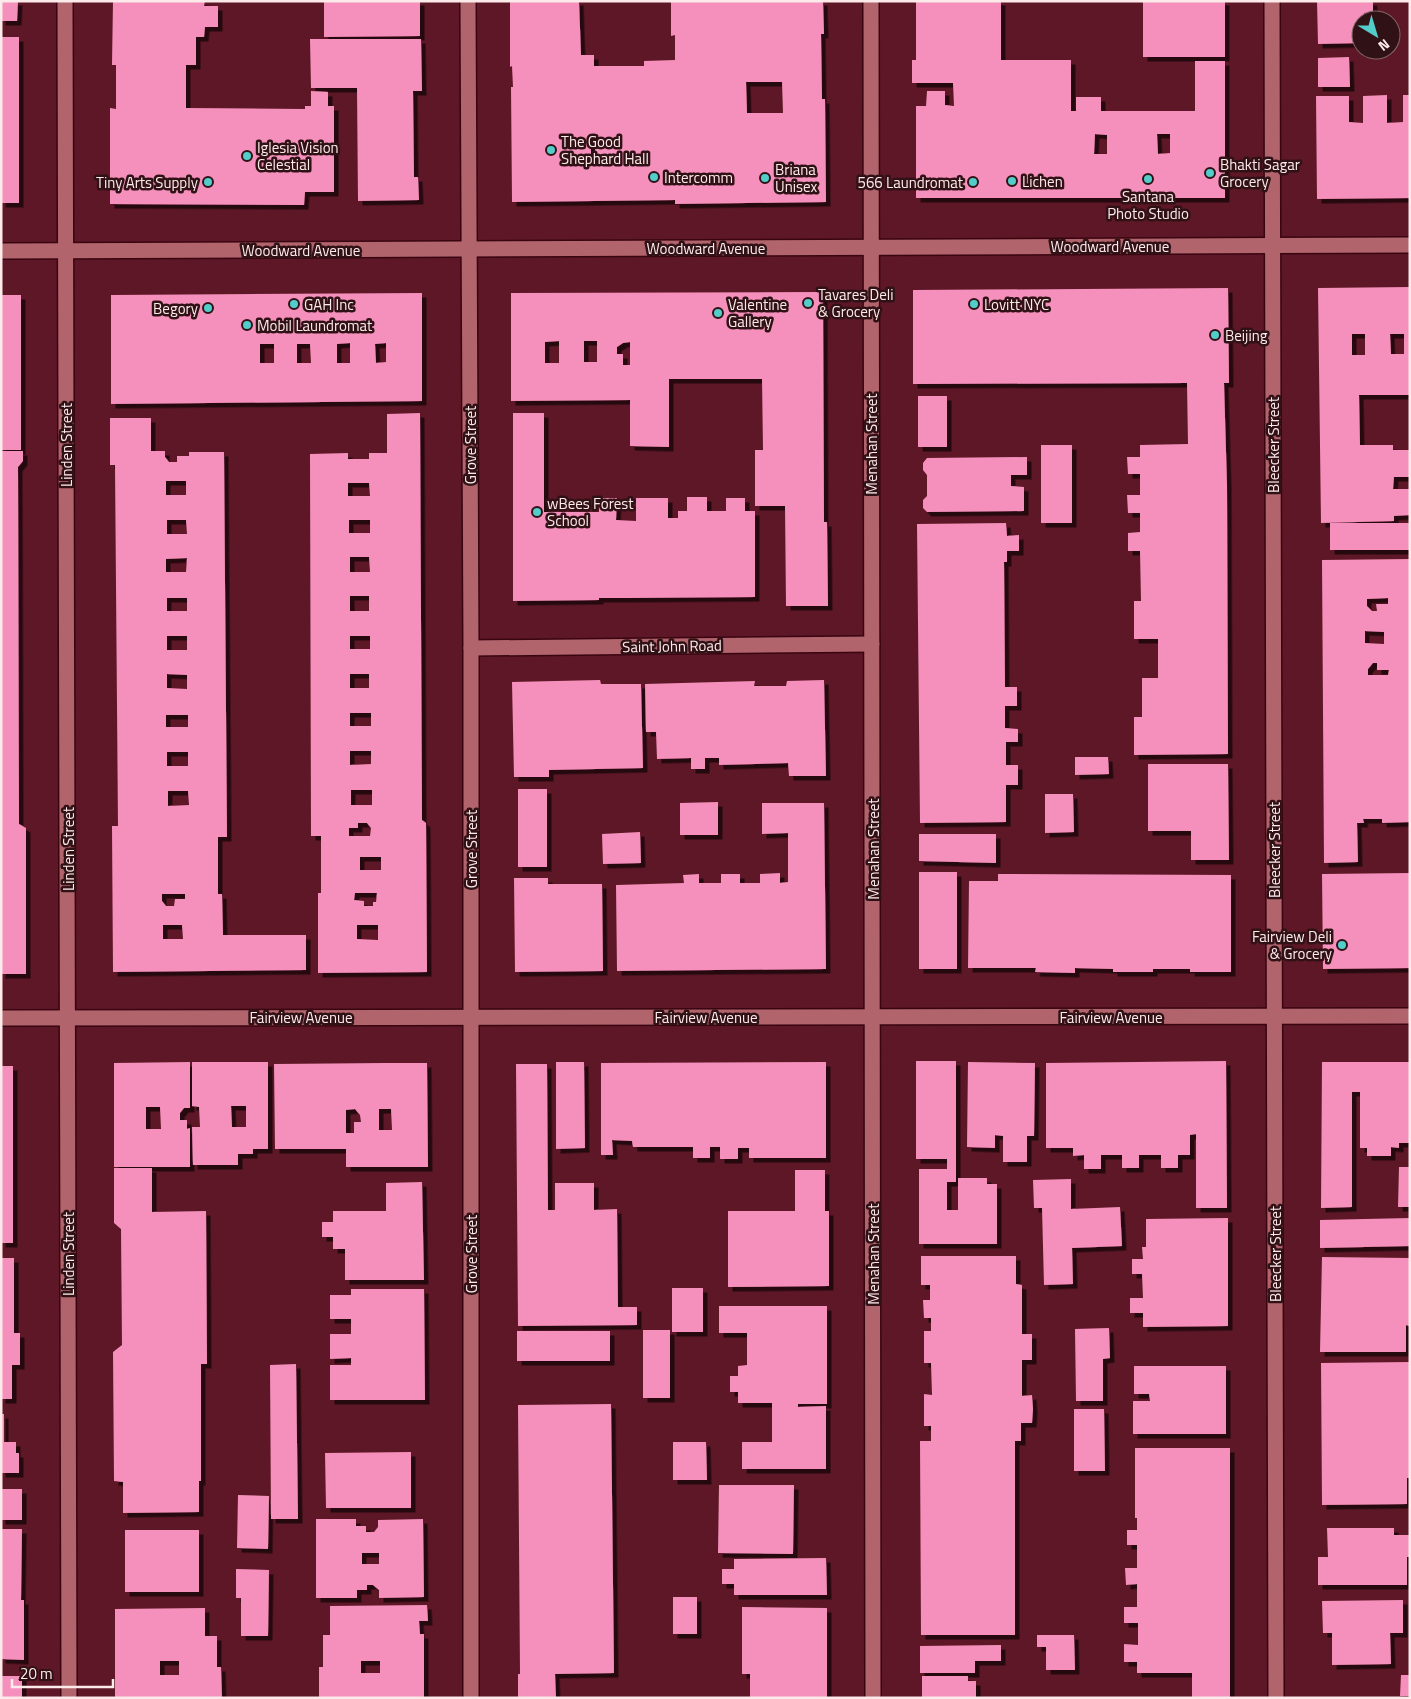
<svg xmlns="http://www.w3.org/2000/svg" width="1411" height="1699" font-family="'Titillium Web',sans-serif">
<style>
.building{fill:#f490bb;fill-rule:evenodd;filter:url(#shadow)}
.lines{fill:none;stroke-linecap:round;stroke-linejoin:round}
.street-casing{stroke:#390511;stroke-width:18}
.street{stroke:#b2646d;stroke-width:15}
.poi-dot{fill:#53cdca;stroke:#301115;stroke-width:2}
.labels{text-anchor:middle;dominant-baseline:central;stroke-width:5;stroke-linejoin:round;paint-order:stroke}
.poi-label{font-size:15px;fill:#fdeaeb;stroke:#301115;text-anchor:start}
.street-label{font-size:15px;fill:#fdeaeb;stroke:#301115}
</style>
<defs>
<filter id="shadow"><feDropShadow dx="4.5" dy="4.5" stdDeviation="0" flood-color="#0009"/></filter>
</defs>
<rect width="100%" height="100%" fill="#5e1726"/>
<g class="building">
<path d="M1,1h17l-1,20h-16z"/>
<path d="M113,1h92l-1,5h14v21h-13l-1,10h-8v28h-10v43l119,1v-3h6v-15l17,1v14h6v86h-29l-1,13 -194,-1v-96l6,1v-44h-4z"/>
<path d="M324,1h96v35l-96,1z"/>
<path d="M510,1h69l2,54h13v11h50v-5l31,-1v-25l-4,1v-35h152l1,33h-3l1,65h3l1,103 -151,2v-4l-163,2 -1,-115h2l-1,-21 -2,1zM746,82h36l1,31h-36zM595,134v30l-4,-5v-18z"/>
<path d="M916,1h85v59h70v51h5v-14h25v14h94v-50h30v137h-309v-92h10l1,-15h18v14l9,1 -1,-23h-41v-23h4zM1095,134l12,1v19h-13zM1157,134h13v19l-12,1z"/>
<rect x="1143" y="1" width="82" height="56"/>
<path d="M1317,1h56v11l-9,1 1,7h-4v23l-43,1z"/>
<rect x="1" y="37" width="18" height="166"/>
<path d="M310,39h111l1,52h-9l1,86h4l1,23 -61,1 -1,-113h-46z"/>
<path d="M1349,57l1,30h-32v-29z"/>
<path d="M1387,95v28l16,-1v-27h7v103l-93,1 -1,-103h33v26l14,1v-27z"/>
<path d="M1410,287v108h-51l1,50h33v5h17v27h-16l-1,12h17v26l-16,1v5l-73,2 -3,-235zM1352,334h13v21h-13zM1390,334h14v20h-13z"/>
<path d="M1228,288l1,95h-5l3,102 1,269 -94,1v-38h8v-39h16v-39h-24v-38h7l-1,-50h-12v-18l12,-1v-19h-12l-1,-18h13v-21h-12l-1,-17h13v-12l48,-1 -1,-61 -274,1v-94z"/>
<path d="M823,292l1,230h3l1,84h-42l-1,-100h-30v-56h8l-1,-71h-93v68l-39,-1v-46l-119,1v-108zM559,341v22h-14v-21zM584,341h13v21h-13zM630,342v23h-7v-11h-6v-7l6,-4z"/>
<path d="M422,293v108l-311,3v-109zM350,343v20h-13v-19zM386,343v19l-10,1 -1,-19zM260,344h14v19h-14zM297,344h13l1,19h-14z"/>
<rect x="1" y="295" width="20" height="155"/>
<rect x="918" y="396" width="29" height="51"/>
<path d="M420,413l2,407 4,3 1,149 -109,1v-80h3v-57h-10l-1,-382 38,-1v6h21v-6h18v-39zM348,483h21l1,13h-22zM349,520h21v13h-21zM350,557h19l1,15h-20zM350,596h19v15h-19zM350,636h20v13h-20zM350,674h19v14h-19zM350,713h21v13h-21zM350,751h21v13l-21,1zM351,790h21v15h-21zM358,823h9l4,5 -1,8h-21v-8h9zM360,857h21v13h-21zM355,893h22l-1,9h-3v4h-9v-5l-10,-1zM357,925h21v15l-21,-1z"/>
<path d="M513,413h31v99h55v-14h18l-1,22 20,1v-23h32v20h10v-7h9v-14h20v14h19v-13h19v13h10v86l-128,1h-28v2l-86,1z"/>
<path d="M110,418h41v33h14v6l4,5h8v-6h12v-4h35l3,385h-9v57h4l1,41h83v35l-193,2 -1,-146h6l-3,-361h-5zM166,481h20v14h-20zM167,520h19l1,14h-20zM187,558l-1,14h-20v-13zM167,598h20v13h-20zM167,636h20v14h-20zM167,674l20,1v14l-20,-1zM166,715h22v12h-22zM167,752h21v14h-21zM168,791h20l1,14 -21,1zM162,894h23v5h-10l-1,7h-8l-4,-5zM163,925h19l1,14h-20z"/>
<rect x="1041" y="445" width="31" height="78"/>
<path d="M1,451h22v10l-5,6 1,357 7,4v146h-25z"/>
<path d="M1027,457v18h-16v11l13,1v24l-97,1 -4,-4v-8l4,-4v-21l-4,-5v-7l4,-5z"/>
<path d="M1006,523l1,13 12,-1v16h-12v11h-3l1,125h12v19h-12v22l13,1v13h-12v23h12v20h-12v37l-86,1 -3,-299z"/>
<rect x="1330" y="523" width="80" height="27"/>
<path d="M1410,559v263l-28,1v-4h-19l1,4h-7l1,39 -34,1 -2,-303zM1388,598v6h-12l1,7h-5l-5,-5v-7zM1365,631l19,1v12l-19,-1zM1373,663h4v7h12l-1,5h-20v-6z"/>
<path d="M600,680l1,4h40l2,84 -94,2v7h-35l-2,-95z"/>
<path d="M824,680l2,96h-37l-1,-13 -69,2v-7h-14v11h-14v-11l-34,1 -1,-27h-10l-1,-48 110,-3 -1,5h32l1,-5z"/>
<path d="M1075,757h33l1,17 -34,1z"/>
<path d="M1148,764h80l1,96h-38v-29h-43z"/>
<rect x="518" y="789" width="29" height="78"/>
<path d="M1045,794h28l1,38 -29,1z"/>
<path d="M718,802v33h-38v-32z"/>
<path d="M762,803h62l2,166 -209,2 -1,-86 68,-2 -1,-8 16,-1v9h22v-9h19v9h20v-9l20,-1v10l8,-1v-49l-26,1z"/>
<path d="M640,832l1,31 -38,1 -1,-30z"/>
<path d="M919,834h77v29l-77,-2z"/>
<rect x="919" y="872" width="38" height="97"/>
<path d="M1410,873v95l-87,1 -1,-95z"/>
<path d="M998,874l233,1v97h-41v-3h-37v3h-40v-3l-38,-1v5l-40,-1 1,-4h-68l1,-87h29z"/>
<path d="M514,878h34v6h54l1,87 -88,1z"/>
<path d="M916,1061h40v121h-9v28h11v-32h29v6h10v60h-78v-75h28v-10h-31z"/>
<path d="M1226,1061l1,147h-31v-74l-6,1v20h-12v13h-17v-13h-22v13h-17v-13h-21v14h-17v-14l-11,1v-8h-27v-85z"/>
<path d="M190,1062v46h-6l-4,5v7h7v9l3,-1v39h-76v-104zM146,1107h14l1,22h-15z"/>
<path d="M192,1062h76v87h-15v5h-15v11h-45l-1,-38h8l-1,-20 -7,-1zM231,1106h15v21h-14z"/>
<path d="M556,1062h28l1,86 -29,1z"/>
<path d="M826,1062v96h-77v-10h-11v11h-18v-12h-10v11h-17v-11h-60l-1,-6 -20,-1 1,15h-12v-92z"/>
<path d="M968,1062l67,1 -1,73h-7v26h-24v-26l-8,-1v13l-28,-1z"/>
<path d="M1322,1062h88v81h-11v5l-8,-1v9h-24v-8h-7v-56h-8v115l-31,1z"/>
<path d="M385,1063h42l1,104h-82v-18h-71l-1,-85zM355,1109l5,6 1,7h-7v11h-8v-23zM379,1109h12l1,21h-13z"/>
<path d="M516,1064h31l1,146h7v-27h39v27l23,-1 1,98h19v18l-119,1z"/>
<rect x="1" y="1066" width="12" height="177"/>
<path d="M1399,1167h11v40h-12z"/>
<path d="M114,1168h38v44l54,-1 1,153h-6v117h-2v31l-76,1v-31l-9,-1 -1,-129 9,-7 -1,-116 -7,-6z"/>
<path d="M795,1170h30v41h4v75l-101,1v-76h67z"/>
<path d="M1071,1179v30l49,-2 2,39 -50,2 1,36 -29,1 -2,-77h-8l-1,-28z"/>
<path d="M422,1182l2,98h-79v-31h-12v-12h-11v-15h11v-11h53v-28z"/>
<path d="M1228,1218v108l-85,1v-14h-13v-15h13l-1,-24h-10v-15h11l-1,-12h4v-28z"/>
<path d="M1410,1218v28l-90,2v-28z"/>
<path d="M921,1256h95v28l6,1v49h10v26h-10v36l10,-1 1,14 -1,14h-11v18h-6v194h-94l-1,-194h11v-15h-7v-32l8,1 -1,-32h-7v-32h7v-13h-7l-1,-18h7v-15h-9z"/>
<path d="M1322,1257l87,1v68l-3,-1v27h-86z"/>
<path d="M1,1258h13v75h6v32h-8v34h-11z"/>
<rect x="672" y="1288" width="31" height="44"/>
<path d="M351,1289h73l1,111h-95v-35h21v-7l-21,1v-25h21v-15h-21v-24h21z"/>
<path d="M719,1306h108v98h-29v3l28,-1v63h-84v-27h30v-39h-34v-11h-8v-16h8v-10l9,-1v-32h-28z"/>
<path d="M1109,1328l1,30 -7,1v42h-27l-1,-72z"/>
<rect x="643" y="1330" width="27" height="68"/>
<rect x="517" y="1331" width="93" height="30"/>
<path d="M1410,1362v116h-3v26l-85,1 -1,-142z"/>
<path d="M296,1364l2,155h-27l-1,-154z"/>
<path d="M1134,1366h92v68h-93v-33h17l-1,-7h-15z"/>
<path d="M611,1404l3,269 -59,1 1,24h-38v-24h2l-2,-269z"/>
<path d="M1074,1409h30l1,62h-31z"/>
<path d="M1,1414h3v28h12v11h3v20h-18z"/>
<path d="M673,1442h33l1,38h-34z"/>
<path d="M1135,1448h95v250h-38v-25h-55v-11h-13v-18l14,1v-22h-14v-16h13v-23l-11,1 -1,-17h12v-23h-10v-15h10v-12h-2z"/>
<path d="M411,1452v56h-85l-1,-55z"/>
<path d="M719,1485h75l-1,69 -75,-1z"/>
<rect x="1" y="1489" width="21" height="31"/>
<path d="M238,1495l31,1 -1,53 -31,-1z"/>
<path d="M316,1519h40v7h10v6h8l4,-5v-7l45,-1 1,78 -45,1v-8l-6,-5h-6v5h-10v8h-41zM362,1553h17v11h-17z"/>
<path d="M1327,1528h67v7h16v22h-3v28h-89v-28h10z"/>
<path d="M1,1529h21l-1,71h3v60l-23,-1z"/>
<rect x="125" y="1530" width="74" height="62"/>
<path d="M826,1558l1,37h-93v-11h-12v-15h12v-10z"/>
<path d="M236,1569l33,1 -1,66h-27v-38h-5z"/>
<rect x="673" y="1597" width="24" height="37"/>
<path d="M1403,1600v33h-13l1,31 -59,1v-32h-9l-1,-32z"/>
<path d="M427,1605l1,16h-9l1,13h4v64h-105v-31h4v-32h7v-29zM361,1661h19v12h-19z"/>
<path d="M742,1607l85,1v90h-77v-24h-8z"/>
<path d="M205,1608v28h12v31h4l1,31h-107v-89zM160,1661h19v14h-19z"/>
<path d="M1037,1635h37l1,35h-29v-23h-9z"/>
<path d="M1001,1645v16h-26v12h-55v-27z"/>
<path d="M1401,1675h9v21h-10z"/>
<rect x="1" y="1676" width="21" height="22"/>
<path d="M922,1676h46v5h8v17h-54z"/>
</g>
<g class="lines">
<defs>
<g id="street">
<path d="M65,1l4,1697"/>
<path d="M468,1l3,647v1050"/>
<path d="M871,1l2,1697"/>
<path d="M1272,1l4,1697"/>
<path d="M1,251l1409,-6"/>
<path d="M471,648l401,-4"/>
<path d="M1,1018l1409,-2"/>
</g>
</defs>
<use href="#street" class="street-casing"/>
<use href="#street" class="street"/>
</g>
<g class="poi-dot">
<circle cx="551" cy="150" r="5"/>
<circle cx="247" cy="156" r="5"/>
<circle cx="1210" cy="173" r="5"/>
<circle cx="654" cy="177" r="5"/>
<circle cx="765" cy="178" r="5"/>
<circle cx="1148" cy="179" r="5"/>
<circle cx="1012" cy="181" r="5"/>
<circle cx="208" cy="182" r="5"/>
<circle cx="973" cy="182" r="5"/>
<circle cx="808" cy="303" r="5"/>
<circle cx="294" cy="304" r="5"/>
<circle cx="974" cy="304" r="5"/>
<circle cx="208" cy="308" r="5"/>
<circle cx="718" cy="313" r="5"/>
<circle cx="247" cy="325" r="5"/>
<circle cx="1215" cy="335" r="5"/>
<circle cx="537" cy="512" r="5"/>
<circle cx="1342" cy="945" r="5"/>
</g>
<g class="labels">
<g class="poi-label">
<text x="561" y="141">The Good<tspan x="561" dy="17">Shephard Hall</tspan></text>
<text x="257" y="147">Iglesia Vision<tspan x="257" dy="17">Celestial</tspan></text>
<text x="1220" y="164">Bhakti Sagar<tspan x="1220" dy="17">Grocery</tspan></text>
<text x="775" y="169">Briana<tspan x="775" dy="17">Unisex</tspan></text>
<text x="664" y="177">Intercomm</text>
<text x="1022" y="181">Lichen</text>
<text x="198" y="182" text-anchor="end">Tiny Arts Supply</text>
<text x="963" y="182" text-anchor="end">566 Laundromat</text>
<text x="1148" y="196" text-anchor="middle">Santana<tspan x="1148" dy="17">Photo Studio</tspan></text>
<text x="818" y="294">Tavares Deli<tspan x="818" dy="17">&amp; Grocery</tspan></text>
<text x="304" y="304">GAH Inc</text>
<text x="728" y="304">Valentine<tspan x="728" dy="17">Gallery</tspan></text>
<text x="984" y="304">Lovitt NYC</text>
<text x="198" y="308" text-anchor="end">Begory</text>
<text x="257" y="325">Mobil Laundromat</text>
<text x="1225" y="335">Beijing</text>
<text x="547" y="503">wBees Forest<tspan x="547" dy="17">School</tspan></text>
<text x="1332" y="936" text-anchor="end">Fairview Deli<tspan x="1332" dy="17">&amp; Grocery</tspan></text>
</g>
<g class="street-label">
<text x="1110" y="246">Woodward Avenue</text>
<text x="706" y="248">Woodward Avenue</text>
<text x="301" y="250">Woodward Avenue</text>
<text transform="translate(871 444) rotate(-90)">Menahan Street</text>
<text transform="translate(66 445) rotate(-90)">Linden Street</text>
<text transform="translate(470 445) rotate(-90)">Grove Street</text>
<text transform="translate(1273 445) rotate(-90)">Bleecker Street</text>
<text transform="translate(672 646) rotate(-1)">Saint John Road</text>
<text transform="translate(68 849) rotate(-90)">Linden Street</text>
<text transform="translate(471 849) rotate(-90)">Grove Street</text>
<text transform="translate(873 849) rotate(-90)">Menahan Street</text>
<text transform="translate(1274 850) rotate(-90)">Bleecker Street</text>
<text x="301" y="1017">Fairview Avenue</text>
<text x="706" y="1017">Fairview Avenue</text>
<text x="1111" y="1017">Fairview Avenue</text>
<text transform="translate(68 1254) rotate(-90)">Linden Street</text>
<text transform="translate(471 1254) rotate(-90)">Grove Street</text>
<text transform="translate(873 1254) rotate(-90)">Menahan Street</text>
<text transform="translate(1275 1254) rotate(-90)">Bleecker Street</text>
</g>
</g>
<rect width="1411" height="1699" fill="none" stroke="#fdeaeb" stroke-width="5"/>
<g transform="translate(1376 35) rotate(142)"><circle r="24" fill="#301115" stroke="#82686b"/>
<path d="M0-4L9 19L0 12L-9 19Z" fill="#53cdca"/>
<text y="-8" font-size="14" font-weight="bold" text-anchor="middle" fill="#fdeaeb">N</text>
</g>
<path d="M12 1679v8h101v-8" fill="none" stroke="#fdeaeb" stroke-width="2.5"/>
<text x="20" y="1679" font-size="15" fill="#fdeaeb" stroke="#301115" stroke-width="4" paint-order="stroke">20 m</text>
</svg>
